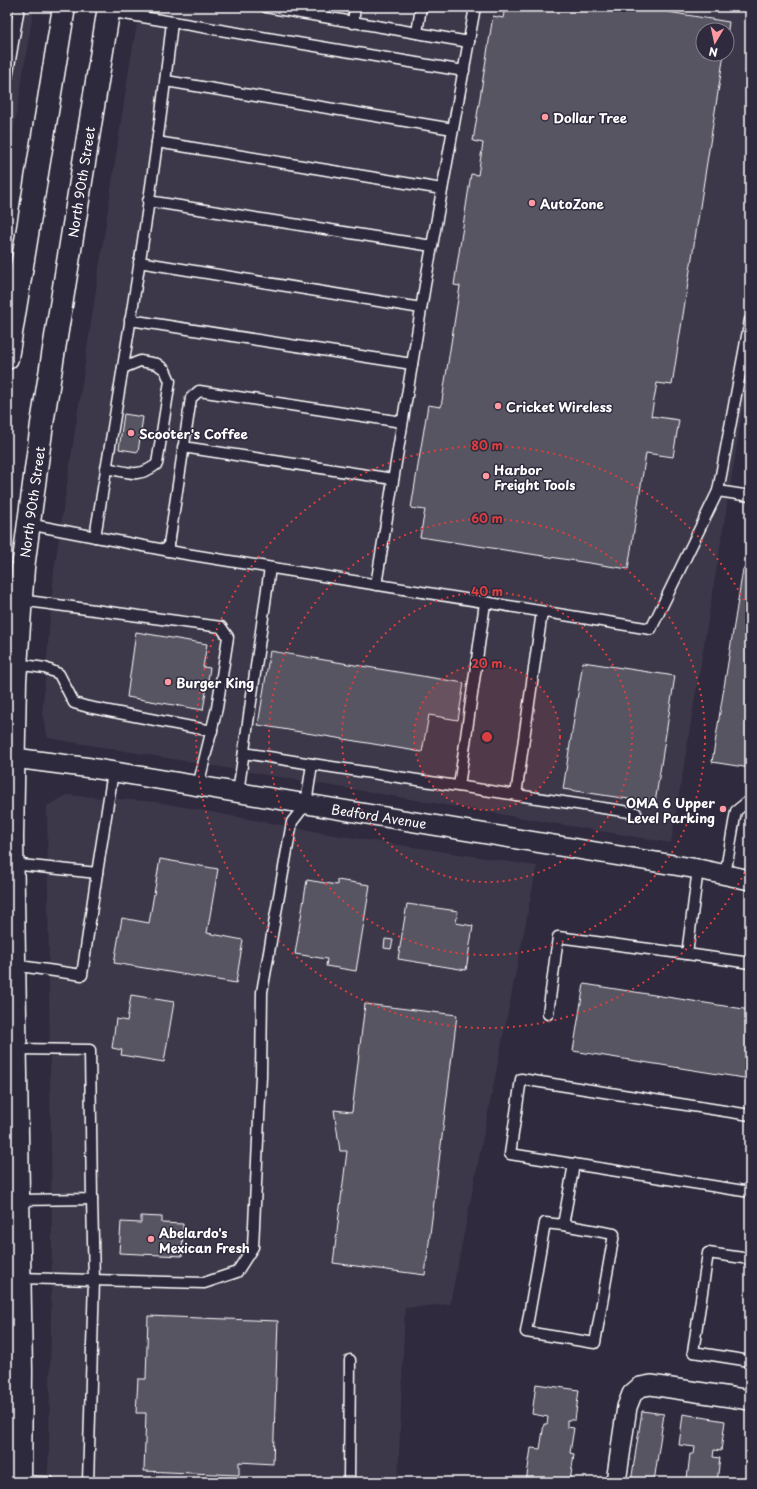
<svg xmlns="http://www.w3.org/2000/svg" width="757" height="1489" font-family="'Playpen Sans',sans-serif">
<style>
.built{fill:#3c3749;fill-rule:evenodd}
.building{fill:#595564;stroke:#fff}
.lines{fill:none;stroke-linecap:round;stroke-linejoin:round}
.lane-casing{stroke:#fff;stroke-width:13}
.street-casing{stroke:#fff;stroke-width:22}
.primary-casing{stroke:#fff;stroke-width:25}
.lane{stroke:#2f2a3d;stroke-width:10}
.street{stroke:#2f2a3d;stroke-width:19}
.primary{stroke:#2f2a3d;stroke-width:22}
.ring{fill:none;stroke:#da3e3e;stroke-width:2;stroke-dasharray:2 4}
.poi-dot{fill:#ff9aa2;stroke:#2f2a3d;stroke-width:1.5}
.labels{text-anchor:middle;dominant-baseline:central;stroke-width:3;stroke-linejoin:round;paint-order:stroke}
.poi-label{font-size:13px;font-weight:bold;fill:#fff;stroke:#2f2a3d;text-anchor:start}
.street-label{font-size:13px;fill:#fff;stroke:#2f2a3d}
.centre{fill:#da3e3e;stroke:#2f2a3d;stroke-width:2}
.ring-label{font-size:12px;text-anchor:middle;font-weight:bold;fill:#da3e3e;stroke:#2f2a3d;stroke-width:3;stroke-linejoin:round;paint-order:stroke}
</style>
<rect width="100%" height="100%" fill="#2f2a3d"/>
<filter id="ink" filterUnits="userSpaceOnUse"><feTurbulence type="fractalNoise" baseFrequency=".025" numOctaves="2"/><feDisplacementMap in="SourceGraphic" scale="8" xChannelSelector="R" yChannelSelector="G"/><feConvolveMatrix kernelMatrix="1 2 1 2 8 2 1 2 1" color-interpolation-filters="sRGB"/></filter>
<g filter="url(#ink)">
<g class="built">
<path d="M7,7h27l-27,164z"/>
<path d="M140,7h610v360l-79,476 -623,-105 -6,-23 12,-144 75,-503zM703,30h24v24h-24z"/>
<path d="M67,795l90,7 178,33 202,31 -87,438 -45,4 -7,174h-351l2,-30 3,-209 -5,-437z"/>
</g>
<g class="building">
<path d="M505,7h146l-1,2 79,13 -2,14v-6h-24v24h21l-52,331 -15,-2 -6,33 28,4 -6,37 -27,-4 -18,116 -208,-32 5,-27 -14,-2 17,-103 13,2 19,-121 -6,-1 17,-111 7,1 5,-32 -10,-2 20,-125 10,2z"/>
<path d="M124,414l19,3 -5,35 -19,-3z"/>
<path d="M743,569l7,1v198l-38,-6z"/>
<path d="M136,632l71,12 -4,23 7,1 -7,42 -76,-13z"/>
<path d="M270,651l194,32 -6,37 -29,-5 -7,37 -164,-27z"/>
<path d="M583,662l92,14 -20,127 -92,-14z"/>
<path d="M160,859l58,10 -11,64 36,7 -7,43 -122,-20 8,-45 27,5z"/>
<path d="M307,880l30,5v-5l33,5 -14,86 -30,-5 1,-7 -32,-5z"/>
<path d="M407,904l51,7 -2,12 17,3 -7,44 -68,-11z"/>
<path d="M385,939l8,1 -2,9 -7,-1z"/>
<path d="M584,984l166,26v69l-177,-28z"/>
<path d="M131,995l43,7 -10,60 -43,-7 1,-5 -10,-2 4,-29 11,2z"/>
<path d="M365,1004l92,11 -32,260 -92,-12 14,-112h-7l-6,-41 18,2z"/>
<path d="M141,1216l21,1v6l21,1 -1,32 -63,-3 2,-31 20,1z"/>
<path d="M148,1316l130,5 -5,143 -34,-2v13l-95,-4 2,-58h-10l2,-34h8z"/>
<path d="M536,1384l43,6 -4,30h-8v7l7,1 -4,25 4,1 -4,28h-44l5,-34 9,1 4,-25h3l1,-7 -16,-3z"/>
<path d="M642,1411l22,3 -10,68h-23z"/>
<path d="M683,1414l42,7 -4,30 -7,-1 -1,7 7,1 -3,24h-40l1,-4 9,1 3,-25h4l1,-7 -16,-2z"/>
</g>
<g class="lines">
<defs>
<g id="lane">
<path d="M266,7l203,35"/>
<path d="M107,11l357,60"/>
<path d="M353,23l2,-16"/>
<path d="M417,33l4,-26"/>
<path d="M7,78l12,-71"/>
<path d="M166,81l287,48"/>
<path d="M157,142l285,47"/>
<path d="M148,201l284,45"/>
<path d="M139,262l282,46"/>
<path d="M130,320l282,44"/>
<path d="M183,447l210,32"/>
<path d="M106,468c22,4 32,11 51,-4l13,-83 -5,-11 -8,-6 -17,-3 -17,7"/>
<path d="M718,491l32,5"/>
<path d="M28,524l152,29 471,76 67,-138 32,-171"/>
<path d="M95,537c28,-171 58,-342 77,-515"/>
<path d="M168,551l23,-153 8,-7 203,31"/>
<path d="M376,585l49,-300 50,-278"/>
<path d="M20,600l201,27 7,10 -11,71 -19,78"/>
<path d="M16,664l29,4 14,6 15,29 14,4 124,24"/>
<path d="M312,764l324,49"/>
<path d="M459,786l26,-183"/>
<path d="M238,793l32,-225"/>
<path d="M516,795l26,-183"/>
<path d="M12,864l85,9 16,-101"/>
<path d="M725,875l11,-64 10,-8 4,1"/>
<path d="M687,954l63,9"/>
<path d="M13,965l69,10 15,-102"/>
<path d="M548,1014l10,-77 129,17 11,-85"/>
<path d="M15,1049l75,1 2,149 -74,1"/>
<path d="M750,1115l-229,-36 -11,75 240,38"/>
<path d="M563,1225l51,9 -19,109 -69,-11 19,-109 18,2 11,-61"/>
<path d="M750,1259l-42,-6 -15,99 57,9"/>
<path d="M19,1278l185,5 33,-11 16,-25 8,-171 1,-84 30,-170 14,-18 6,-40 -68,-11"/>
<path d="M20,1481l29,1"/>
<path d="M88,1482l6,-202 -2,-81"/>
<path d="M349,1482l1,-122"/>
</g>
<g id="street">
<path d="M7,757l84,11 607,101 52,11"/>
<path d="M616,1482l11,-75 5,-13 8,-7 11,-2 99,15"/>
</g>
<g id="primary">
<path d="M7,358l57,-351"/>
<path d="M20,1482l1,-111 -9,-533 3,-157 8,-113 19,-144 67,-417"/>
</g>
</defs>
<use href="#lane" class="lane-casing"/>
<use href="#street" class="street-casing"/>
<use href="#primary" class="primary-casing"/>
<use href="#lane" class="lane"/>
<use href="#street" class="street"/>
<use href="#primary" class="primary"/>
</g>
</g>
<circle cx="487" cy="737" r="73" fill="#da3e3e" fill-opacity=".12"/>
<g class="ring">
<circle cx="487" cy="737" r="73"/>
<circle cx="487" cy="737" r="145"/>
<circle cx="487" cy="737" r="218"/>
<path d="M750 862A291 291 0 1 1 750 612"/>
</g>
<g class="poi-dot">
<circle cx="545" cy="117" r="4"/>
<circle cx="532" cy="203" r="4"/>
<circle cx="498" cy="406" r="4"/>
<circle cx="131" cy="433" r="4"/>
<circle cx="486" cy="476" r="4"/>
<circle cx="168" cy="682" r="4"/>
<circle cx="723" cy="809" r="4"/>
<circle cx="151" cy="1239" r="4"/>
</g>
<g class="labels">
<g class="poi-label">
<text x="553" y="117">Dollar Tree</text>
<text x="540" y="203">AutoZone</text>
<text x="506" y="406">Cricket Wireless</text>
<text x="139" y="433">Scooter's Coffee</text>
<text x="494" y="469">Harbor<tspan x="494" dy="15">Freight Tools</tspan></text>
<text x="176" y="682">Burger King</text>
<text x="715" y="802" text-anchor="end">OMA 6 Upper<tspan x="715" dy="15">Level Parking</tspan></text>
<text x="159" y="1232">Abelardo's<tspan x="159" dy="15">Mexican Fresh</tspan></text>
</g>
<g class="street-label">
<text transform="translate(81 182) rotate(-81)">North 90th Street</text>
<text transform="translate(32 502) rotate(-82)">North 90th Street</text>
<text transform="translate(379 816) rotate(9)">Bedford Avenue</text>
</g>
</g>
<circle cx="487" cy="737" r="6" class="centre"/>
<g class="ring-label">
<text x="487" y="450">80 m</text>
<text x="487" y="523">60 m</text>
<text x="487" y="596">40 m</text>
<text x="487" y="668">20 m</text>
</g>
<rect width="757" height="1489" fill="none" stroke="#2f2a3d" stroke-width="24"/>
<rect x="12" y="12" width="733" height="1465" fill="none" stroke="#fff" stroke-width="1.5" filter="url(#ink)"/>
<g transform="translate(715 42) rotate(189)"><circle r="19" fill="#2f2a3d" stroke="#827f8b"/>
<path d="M0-3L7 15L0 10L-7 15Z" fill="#ff9aa2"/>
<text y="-6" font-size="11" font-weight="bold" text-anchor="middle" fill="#ffffff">N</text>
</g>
</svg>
